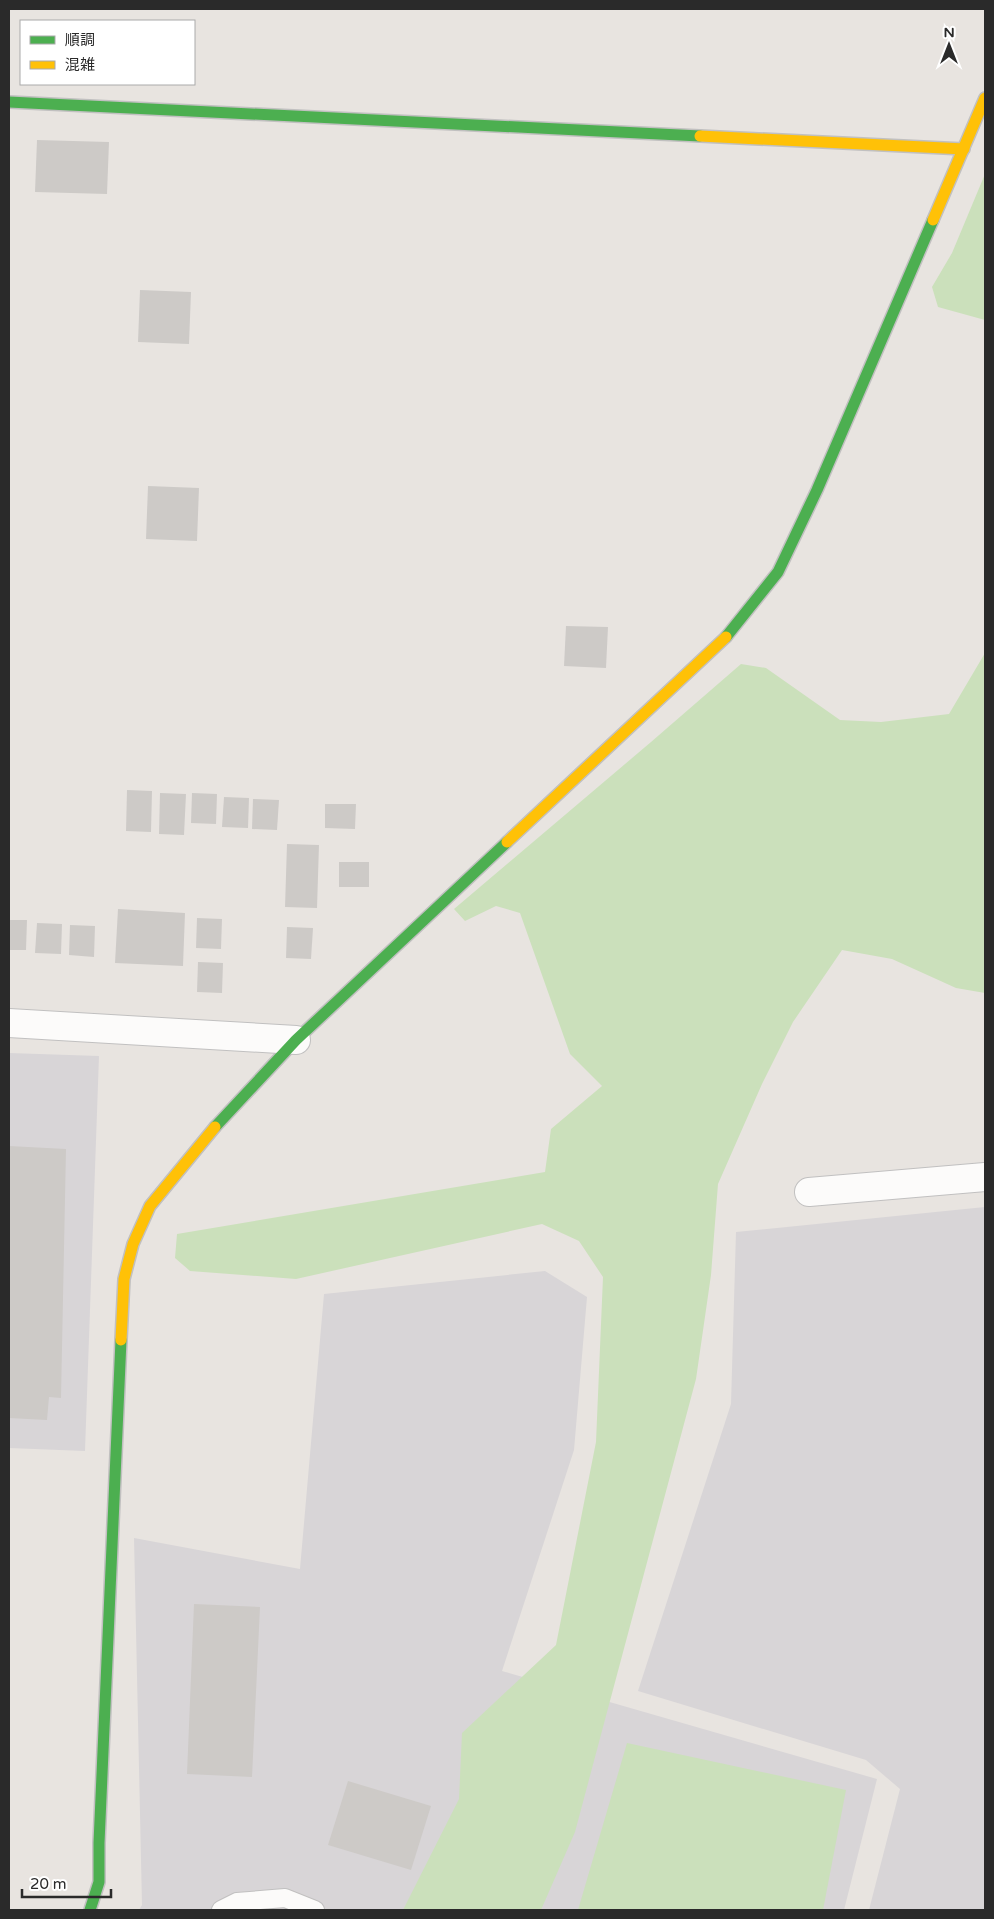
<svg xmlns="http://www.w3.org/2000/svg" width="994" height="1919" font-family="'Varela Round','Noto Sans JP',sans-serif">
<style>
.industrial{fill:#d8d5d7}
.green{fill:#cbe0bb}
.building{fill:#cdcac7}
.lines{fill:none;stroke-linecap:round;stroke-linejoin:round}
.lane-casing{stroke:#c1c0c0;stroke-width:20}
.street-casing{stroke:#c1c0c0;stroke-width:30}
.fast-casing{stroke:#c1c0c0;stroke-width:14}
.slow-casing{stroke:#c1c0c0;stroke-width:14}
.lane{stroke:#fcfbfa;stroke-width:18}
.street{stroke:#fcfbfa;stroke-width:28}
.fast{stroke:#4caf50;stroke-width:11}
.slow{stroke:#ffc107;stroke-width:11}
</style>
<rect width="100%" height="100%" fill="#e8e4e0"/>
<g class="industrial">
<path d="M9,1053l90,3 -14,395 -76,-3z"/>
<path d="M985,1207v703h-116l31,-121 -34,-29 -228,-69 93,-287 5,-172z"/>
<path d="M545,1271l42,26 -13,153 -72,221 375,108 -33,131h-705l3,-5 -8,-367 166,31 24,-275z"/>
</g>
<g class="green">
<path d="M985,174v146l-47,-13 -6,-20 20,-34z"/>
<path d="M985,653v340l-29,-5 -64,-29 -50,-9 -49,72 -31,62 -44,100 -7,91 -15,104 -121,453 -34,78h-138l56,-111 3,-66 94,-88 40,-203 7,-165 -24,-36 -37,-17 -246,55 -106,-8 -15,-13 2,-24 368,-62 6,-43 51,-43 -32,-32 -50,-141 -24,-7 -31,15 -11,-12 197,-167 90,-78 25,4 74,52 41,2 68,-8z"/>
<path d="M627,1743l219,47 -23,120h-245z"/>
</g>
<g class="building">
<path d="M37,140l72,2 -2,52 -72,-2z"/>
<path d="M140,290l51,2 -2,52 -51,-2z"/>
<path d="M148,486l51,2 -2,53 -51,-2z"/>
<path d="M566,626l42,1 -2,41 -42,-2z"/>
<path d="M127,790l25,1 -1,41 -25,-1z"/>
<path d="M160,793l26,1 -2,41 -25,-1z"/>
<path d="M192,793l25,1 -1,30 -25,-1z"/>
<path d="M224,797l25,1 -1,30 -26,-1z"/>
<path d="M253,799l26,1 -2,30 -25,-1z"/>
<path d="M325,804h31l-1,25 -30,-1z"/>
<path d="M287,844l32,1 -2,63 -32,-1z"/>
<rect x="339" y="862" width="30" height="25"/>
<path d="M118,909l67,4 -2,53 -68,-3z"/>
<path d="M197,918l25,1 -1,30 -25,-1z"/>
<path d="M9,920h18l-1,30h-17z"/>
<path d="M37,923l25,1 -1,30 -26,-1z"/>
<path d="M70,925l25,1 -1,31 -25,-2z"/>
<path d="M287,927l26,1 -2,31 -25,-1z"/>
<path d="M198,962l25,1 -1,30 -25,-1z"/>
<path d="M9,1146l57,3 -5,249 -12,-1 -2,23 -38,-2z"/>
<path d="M194,1604l66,3 -8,170 -65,-3z"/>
<path d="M348,1781l83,25 -20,64 -83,-25z"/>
</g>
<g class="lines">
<defs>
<path id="lane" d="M221,1910l16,-8 48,-4 30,12"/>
<g id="street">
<path d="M9,1023l287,17"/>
<path d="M809,1192l176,-15"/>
</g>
<g id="fast">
<path d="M9,102l691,34"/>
<path d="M726,637l52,-65 39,-82 116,-270"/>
<path d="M215,1127l81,-87 211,-198"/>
<path d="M90,1910l9,-28v-39l22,-503"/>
</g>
<g id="slow">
<path d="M700,136l264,13"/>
<path d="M933,220l52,-122"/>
<path d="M507,842l219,-205"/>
<path d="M121,1340l3,-61 9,-35 17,-38 65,-79"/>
</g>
</defs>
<use href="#lane" class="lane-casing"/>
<use href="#street" class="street-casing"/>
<use href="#fast" class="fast-casing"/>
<use href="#slow" class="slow-casing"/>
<use href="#lane" class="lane"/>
<use href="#street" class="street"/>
<use href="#fast" class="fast"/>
<use href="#slow" class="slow"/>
</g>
<rect width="994" height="1919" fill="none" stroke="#2a2a2a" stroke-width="20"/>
<rect x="20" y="20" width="175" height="65" fill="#ffffff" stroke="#aaaaaa"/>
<rect x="30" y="36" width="25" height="8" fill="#4caf50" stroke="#aaaaaa"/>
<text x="65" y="45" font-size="15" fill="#2a2a2a">順調</text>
<rect x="30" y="61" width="25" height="8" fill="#ffc107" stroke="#aaaaaa"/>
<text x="65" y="70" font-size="15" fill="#2a2a2a">混雑</text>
<g transform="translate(949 45)" stroke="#ffffff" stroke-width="4" paint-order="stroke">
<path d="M0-4L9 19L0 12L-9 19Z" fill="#2a2a2a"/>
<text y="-8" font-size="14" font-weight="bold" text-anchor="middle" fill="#2a2a2a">N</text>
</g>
<path d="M22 1889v8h89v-8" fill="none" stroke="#2a2a2a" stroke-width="2.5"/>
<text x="30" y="1889" font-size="15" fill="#2a2a2a" stroke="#ffffff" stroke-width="4" paint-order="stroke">20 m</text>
</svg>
